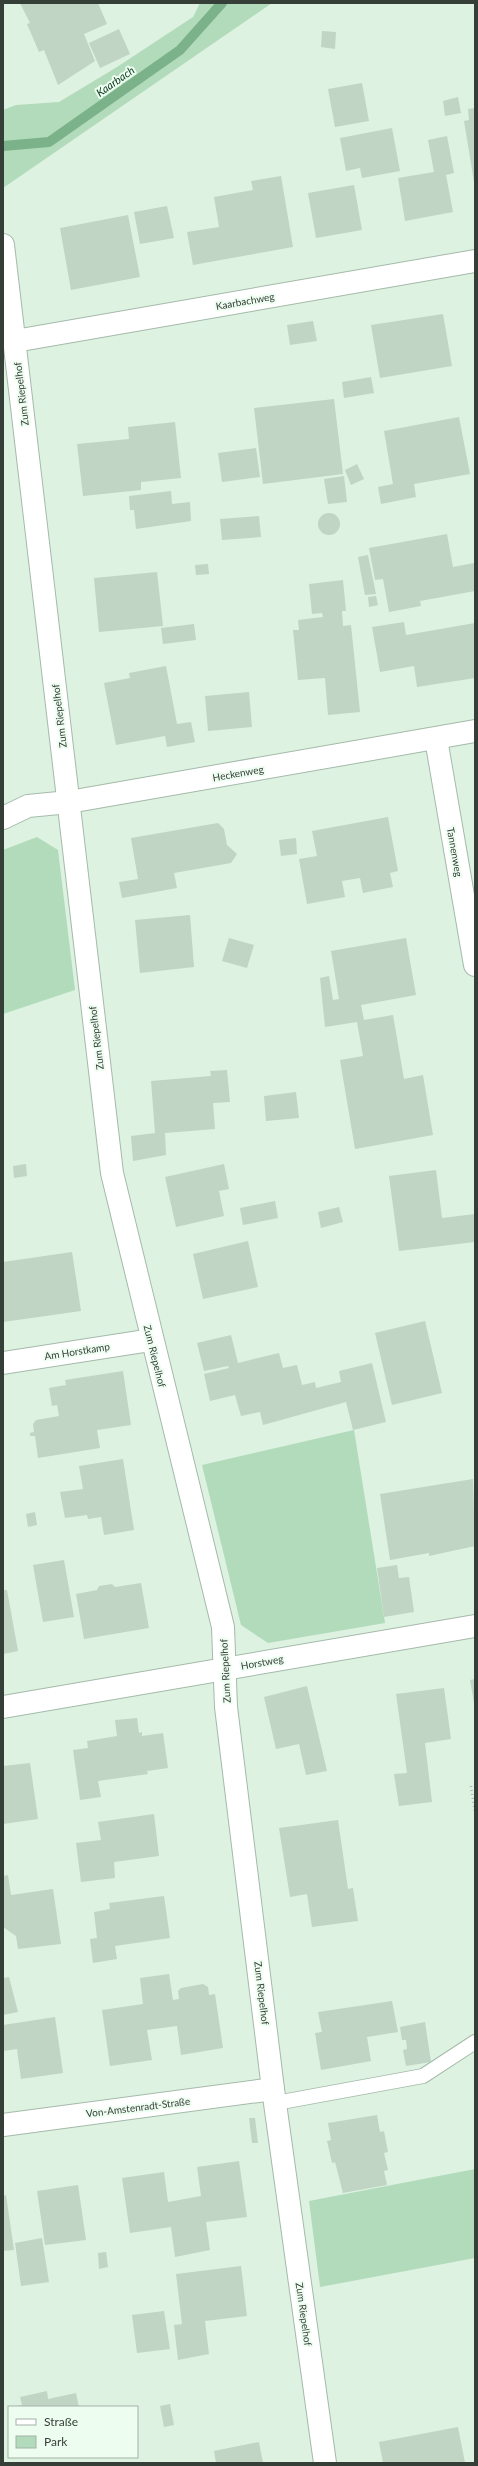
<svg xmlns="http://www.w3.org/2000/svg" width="478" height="2466" font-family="Lato,sans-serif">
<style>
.green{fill:#b2dbbb}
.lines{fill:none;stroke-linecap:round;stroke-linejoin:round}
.stream{stroke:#7bb289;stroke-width:10}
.building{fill:#c0d5c4}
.service-casing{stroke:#a5baaa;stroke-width:16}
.minor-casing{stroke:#a5baaa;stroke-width:24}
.path{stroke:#a9baac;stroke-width:2.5;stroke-dasharray:1 3;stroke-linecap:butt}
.service{stroke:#fff;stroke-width:14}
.minor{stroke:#fff;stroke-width:22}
.labels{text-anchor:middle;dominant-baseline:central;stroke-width:4;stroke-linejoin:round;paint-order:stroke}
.street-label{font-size:10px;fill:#363e38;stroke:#edfef1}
.water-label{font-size:11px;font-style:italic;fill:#09351a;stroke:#edfef1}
</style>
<rect width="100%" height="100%" fill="#ddf2e1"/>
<g class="green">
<path d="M200,3h72l-269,185v-78l13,-5 43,-3 58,-35 76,-50z"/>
<path d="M37,837l21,13 17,140 -72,24v-164z"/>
<path d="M354,1430l31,193 -117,20 -27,-18 -39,-160z"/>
<path d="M475,2169v89l-155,29 -11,-86z"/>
</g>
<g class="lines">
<path class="stream" d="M3,146l46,-4 131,-92 42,-47"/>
</g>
<g class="building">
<path d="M20,3h78l9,21 -23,10 11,27 -37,24 -14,-35 -5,2 -12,-28 3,-1z"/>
<path d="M119,29l11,25 -30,14 -11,-25z"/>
<path d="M322,31l14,1 -1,17 -14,-2z"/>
<path d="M362,83l7,38 -34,6 -7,-38z"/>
<path d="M458,97l3,16 -16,3 -2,-15z"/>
<path d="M475,108v74h-1l-10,-61 5,-1 -1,-11z"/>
<path d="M392,128l8,43 -38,7 -2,-10 -14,3 -6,-33z"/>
<path d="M447,136l7,37 -8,2 7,37 -48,9 -7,-43 36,-6 -6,-32z"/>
<path d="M281,176l12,71 -100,18 -6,-33 32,-5 -5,-30 39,-7 -2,-9z"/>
<path d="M354,185l8,45 -46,8 -8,-45z"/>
<path d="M167,206l7,32 -34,6 -6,-32z"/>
<path d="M128,215l12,62 -69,13 -11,-62z"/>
<path d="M443,314l9,52 -72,12 -9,-53z"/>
<path d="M313,321l4,20 -27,4 -3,-20z"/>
<path d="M371,377l3,16 -30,5 -2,-16z"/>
<path d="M334,399l9,75 -80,10 -9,-76z"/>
<path d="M459,417l11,57 -56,10 2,13 -35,7 -3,-17 15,-3 -9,-53z"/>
<path d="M175,422l6,56 -40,4v8l-58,6 -6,-52 52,-5 -1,-12z"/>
<path d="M256,448l4,29 -38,5 -4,-29z"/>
<path d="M357,464l7,15 -13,6 -6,-15z"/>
<path d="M344,476l3,26 -19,2 -4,-25z"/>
<path d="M171,491l1,13 18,-2 1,19 -55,8 -2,-19h-4l-1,-14z"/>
<circle cx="329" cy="524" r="11"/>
<path d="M259,516l2,21 -39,3 -2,-21z"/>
<path d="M447,534l6,33 21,-4 1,28 -55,10 1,5 -32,6 -6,-33 -8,1 -6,-32z"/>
<path d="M368,555l8,39 -11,1 -7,-38z"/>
<path d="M208,564l1,10 -13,1 -1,-10z"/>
<path d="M157,572l6,54 -64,6 -5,-54z"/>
<path d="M343,580l3,31h-4l1,15 8,-1 9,87 -32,3 -3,-37 -27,2 -5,-50h6l-1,-10 25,-3 -1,-4 -10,1 -3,-30z"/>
<path d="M376,596l2,9 -9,2 -1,-10z"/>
<path d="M404,622l2,13 69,-12v55l-58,9 -3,-21 -34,6 -8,-45z"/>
<path d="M194,624l2,16 -33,4 -2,-16z"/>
<path d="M166,666l11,58 14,-2 4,20 -28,5 -2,-11 -49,9 -12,-62 26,-5 -1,-5z"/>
<path d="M249,692l3,35 -44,4 -3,-35z"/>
<path d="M388,817l10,54 -8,2 3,14 -30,6 -3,-15 -18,3 3,16 -38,7 -8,-45 18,-3 -5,-25z"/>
<path d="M218,823l6,6 3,16 10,9 -6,9 -57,10 3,15 -55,10 -3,-16 19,-3 -7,-41z"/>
<path d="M296,838l1,16 -16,2 -2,-16z"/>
<path d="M190,915l4,52 -54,6 -5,-53z"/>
<path d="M229,938l25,7 -7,23 -25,-7z"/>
<path d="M406,938l10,57 -55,10 3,15 29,-5 11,64 19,-4 10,60 -78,14 -15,-89 23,-4 -6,-34 -32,5 -5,-49 9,-2 4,24 6,-1 -8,-48z"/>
<path d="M227,1070l3,32 -17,1 2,26 -50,4 1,22 -33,6 -2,-25 24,-3 -4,-52 60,-5 -1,-5z"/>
<path d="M296,1092l3,26 -33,3 -2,-25z"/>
<path d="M26,1164l1,12 -13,2 -1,-12z"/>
<path d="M224,1164l5,25 -10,2 5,25 -48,11 -11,-50z"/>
<path d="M436,1170l6,48 33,-4v28l-76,9 -10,-75z"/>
<path d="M275,1201l3,17 -35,7 -3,-17z"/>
<path d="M339,1207l4,15 -22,6 -3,-16z"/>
<path d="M248,1241l10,46 -55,12 -10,-45z"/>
<path d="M72,1252l9,59 -78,11v-60z"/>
<path d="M425,1321l17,72 -50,12 -17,-72z"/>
<path d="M231,1335l7,28 41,-10 4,15 14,-3 5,20 13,-3 1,6 25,-6 -2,-11 33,-8 14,59 -33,8 -7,-28 -83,23 -3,-13 -19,4 -6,-21 -25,6 -6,-27 25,-6 -1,-2 -24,5 -7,-28z"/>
<path d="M123,1371l8,54 -34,5 3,18 -62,10 -3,-22h-5v-3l4,-1 -1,-8 3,-4 23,-4 -2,-11 -5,1 -3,-18 17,-3 -1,-5z"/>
<path d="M123,1459l11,71 -30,5 -3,-18 -13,2 -1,-4 -22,3 -5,-26 23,-3 -4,-23z"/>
<path d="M473,1479l2,67 -46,10v-3l-39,7 -10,-66z"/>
<path d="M35,1512l2,13 -9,2 -2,-13z"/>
<path d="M64,1560l10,57 -31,5 -10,-57z"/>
<path d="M397,1565l2,13 10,-1 5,35 -30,5 -7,-49z"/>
<path d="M141,1583l8,45 -65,11 -8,-45 21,-4 2,-4 13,-2 3,3z"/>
<path d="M3,1590h4l11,61 -15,3z"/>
<path d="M475,1679v23l-1,1 -4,-23z"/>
<path d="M307,1686l20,85 -21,4 -7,-31 -23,5 -12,-52z"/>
<path d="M444,1688l7,51 -26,4 7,59 -33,4 -5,-32 13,-1 -11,-79z"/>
<path d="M137,1718l2,15 3,-1v4l21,-3 5,35 -21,3 1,3 -50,7 3,16 -21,3 -7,-50 15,-2 -1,-7 30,-5 -2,-16z"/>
<path d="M30,1763l8,56 -35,5v-58z"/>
<path d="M154,1814l5,42 -45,6 1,16 -34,4 -5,-39 25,-3 -3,-18z"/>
<path d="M338,1820l10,69 5,-1 5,33 -46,6 -5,-33 -17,3 -11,-69z"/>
<path d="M8,1875l3,20 42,-6 8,55 -43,5 -2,-13 -13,-9v-51z"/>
<path d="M164,1896l6,42 -55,8 2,13 -24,4 -3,-24 7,-1 -3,-26 16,-3 -1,-6z"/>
<path d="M169,1974l4,26 6,-1 -1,-8 3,-3 22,-4 5,3 1,8 6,-1 8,54 -42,7 -4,-29 -30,4 5,30 -42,6 -8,-56 41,-6 -3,-26z"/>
<path d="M9,1977l9,35 -15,3v-37z"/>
<path d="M392,2001l6,31 -31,5 4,24 -50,9 -6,-37 7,-1 -4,-20z"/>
<path d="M55,2017l8,56 -42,6 -4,-30 -14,2v-26z"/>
<path d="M425,2022l6,40 -25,4 -3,-16 4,-1 -1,-9h-4l-2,-13z"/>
<path d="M377,2115l3,17 4,-1 4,21 -4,1 4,17 -4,1 3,14 -44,8 -8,-31 -3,1 -5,-22 4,-1 -3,-17z"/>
<path d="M249,2118h6l3,25h-6z"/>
<path d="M239,2161l8,56 -41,5 4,28 -35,7 -4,-30 -41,6 -8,-55 42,-6 4,30 33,-6 -4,-29z"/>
<path d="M78,2185l8,55 -41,5 -8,-54z"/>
<path d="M6,2195l8,55 -11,1v-55z"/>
<path d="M42,2238l7,44 -28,4 -6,-43z"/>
<path d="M106,2252l2,15 -9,2 -1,-16z"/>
<path d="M241,2266l6,50 -42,5 4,33 -31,6 -4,-35 8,-1 -6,-50z"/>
<path d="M164,2311l6,38 -33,4 -5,-38z"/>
<path d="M47,2391l1,8 28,-6 3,14h-67l10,-2 -2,-8z"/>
<path d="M170,2404l4,21 -10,2 -4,-21z"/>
<path d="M458,2427l7,36h-82l-4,-21z"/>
<path d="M259,2442l4,21h-47l-2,-12z"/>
</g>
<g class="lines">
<defs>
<path id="service" d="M276,2103l147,-27 52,-34"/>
<g id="minor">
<path d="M3,245l109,928 111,454 3,80 47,382 52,374"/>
<path d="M15,341l460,-80"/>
<path d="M436,739l39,226"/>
<path d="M3,818l25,-12 41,-4 406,-71"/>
<path d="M3,1363l148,-23"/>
<path d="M3,1707l472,-81"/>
<path d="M3,2125l270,-36"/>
</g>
</defs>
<use href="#service" class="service-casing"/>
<use href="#minor" class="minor-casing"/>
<path class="path" d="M471,1786l4,27"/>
<use href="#service" class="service"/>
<use href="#minor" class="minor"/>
</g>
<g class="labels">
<g class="street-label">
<text transform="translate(245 301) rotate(-10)">Kaarbachweg</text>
<text transform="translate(21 394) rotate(-97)">Zum Riepelhof</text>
<text transform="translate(59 716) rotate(-97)">Zum Riepelhof</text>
<text transform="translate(238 773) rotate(-10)">Heckenweg</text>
<text transform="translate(455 852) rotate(80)">Tannenweg</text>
<text transform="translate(96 1038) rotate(-97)">Zum Riepelhof</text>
<text transform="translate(77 1351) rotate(-9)">Am Horstkamp</text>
<text transform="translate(155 1356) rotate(76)">Zum Riepelhof</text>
<text transform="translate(262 1662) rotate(-10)">Horstweg</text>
<text transform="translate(225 1671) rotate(-93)">Zum Riepelhof</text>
<text transform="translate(262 1993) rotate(83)">Zum Riepelhof</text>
<text transform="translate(138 2107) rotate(-7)">Von-Amstenradt-Straße</text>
<text transform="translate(304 2314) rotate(82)">Zum Riepelhof</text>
</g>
<g class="water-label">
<text transform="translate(115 81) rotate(-35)">Kaarbach</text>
</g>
</g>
<rect width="478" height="2466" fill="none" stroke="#363e38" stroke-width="8"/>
<rect x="8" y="2406" width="130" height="52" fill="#edfef1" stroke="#a4b1a7"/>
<rect x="16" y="2419" width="20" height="6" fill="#ffffff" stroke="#a4b1a7"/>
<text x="44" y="2426" font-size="12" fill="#363e38">Straße</text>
<rect x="16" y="2436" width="20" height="12" fill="#b2dbbb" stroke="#a4b1a7"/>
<text x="44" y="2446" font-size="12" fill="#363e38">Park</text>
</svg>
